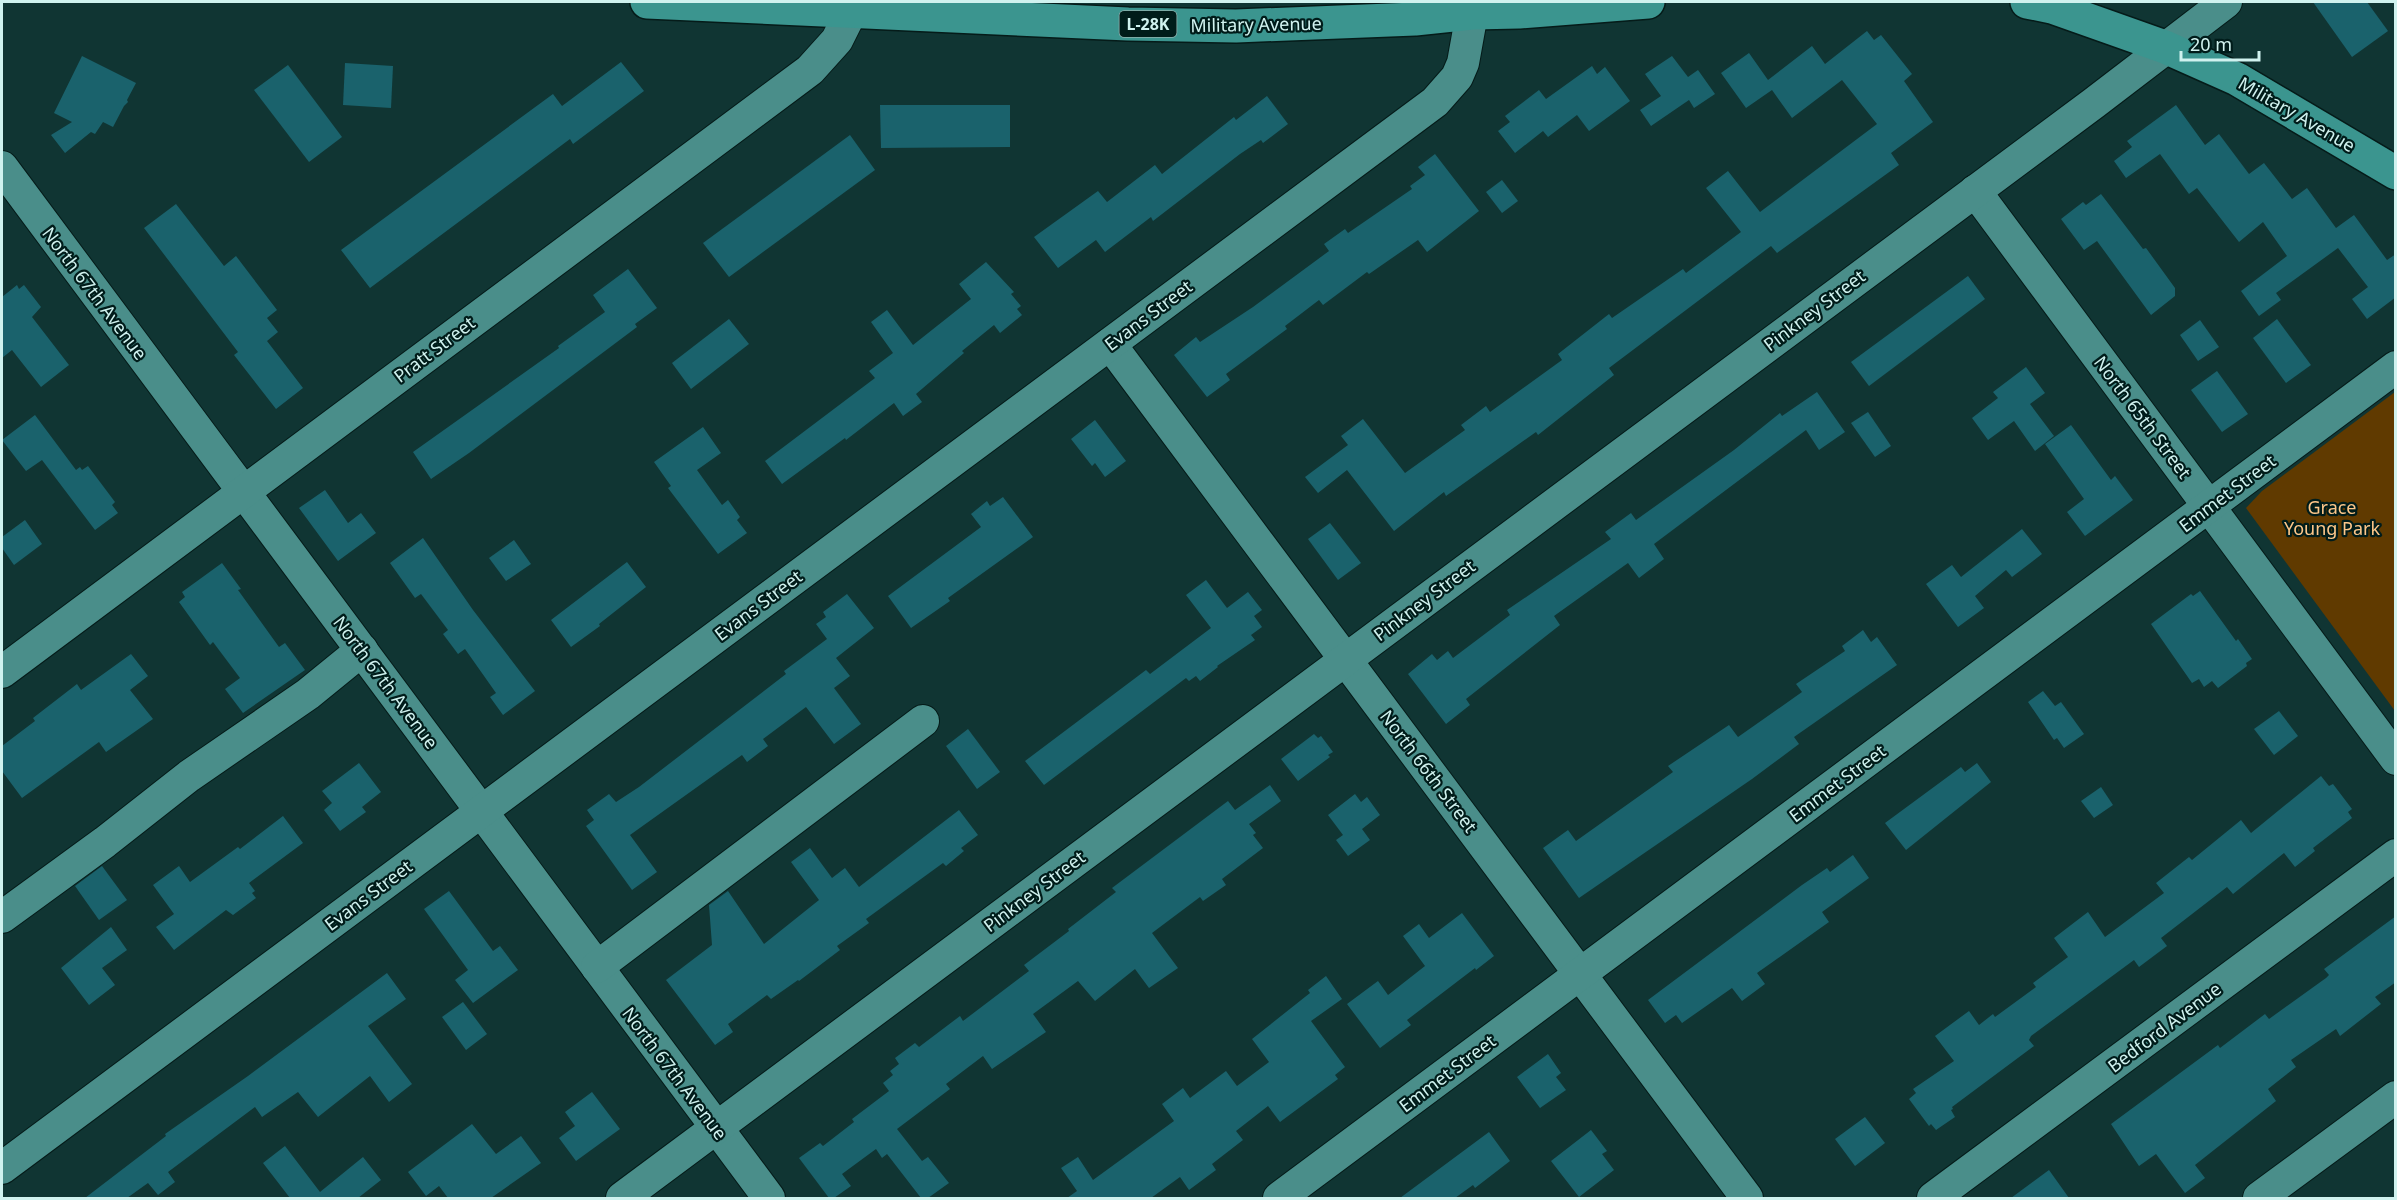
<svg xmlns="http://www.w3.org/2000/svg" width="2397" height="1200" font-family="'Noto Sans',sans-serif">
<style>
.green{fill:#603a00}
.building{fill:#1a626c}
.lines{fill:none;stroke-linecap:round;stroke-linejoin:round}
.minor-casing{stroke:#051b19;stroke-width:34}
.major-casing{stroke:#051b19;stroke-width:36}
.minor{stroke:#4a8e8a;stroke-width:32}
.major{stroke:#3b958f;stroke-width:33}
.labels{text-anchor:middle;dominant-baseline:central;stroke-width:4.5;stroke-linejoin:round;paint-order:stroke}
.shield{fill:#001c1a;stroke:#92b2af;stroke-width:1.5}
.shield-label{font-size:16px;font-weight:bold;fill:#d0f2ef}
.street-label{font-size:18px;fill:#d0f2ef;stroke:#001c1a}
.park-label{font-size:18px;fill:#fdc78a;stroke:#001c1a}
</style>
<rect width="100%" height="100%" fill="#103533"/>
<path class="green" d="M2395,392v319l-149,-203 16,-17z"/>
<g class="building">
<path d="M2313,2h54l21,29 -36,26z"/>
<path d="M1867,31l7,9 7,-5 31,39 -8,7 29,41 -42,31 8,12 -122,88 -6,-7 -162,122 5,7 -76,60 -2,-3 -90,64 -2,-4 -50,39 -47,-61 -29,23 -13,-16 43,-32 -7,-9 22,-17 42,54 60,-43 -4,-5 25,-19 4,6 72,-52 -4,-6 51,-40 3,4 71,-49 3,4 55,-41 -35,-44 22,-17 32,41 117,-88 -35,-44 -50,38 -20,-28 -26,18 -25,-35 28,-20 19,27 44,-34 13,18z"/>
<path d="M82,56l54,27 -9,17 1,2 -4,4 -11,21 -10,-5 -8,12 -4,-2 -26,21 -14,-18 21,-13 -18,-9z"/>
<path d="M1672,56l16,21 10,-7 17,24 -21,14 -5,-8 -38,26 -11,-16 21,-14 -16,-22z"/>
<path d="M621,62l23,29 -71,53 -3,-5 -200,149 -29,-38 212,-156 9,12z"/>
<path d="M345,63l48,3 -2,42 -48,-3z"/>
<path d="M288,65l54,72 -33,25 -55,-72z"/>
<path d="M1592,66l5,8 8,-7 25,34 -41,30 -12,-16 -29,22 -5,-6 -28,22 -17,-22 12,-9 -5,-6 34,-26 7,9z"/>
<path d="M1267,96l21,28 -25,19 -2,-3 -21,14 -87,67 -2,-4 -46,35 -9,-12 -38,28 -24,-31 64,-46 9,11 48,-37 7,9 72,-57 2,3z"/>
<path d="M880,105h130v42l-129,1z"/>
<path d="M2176,105l29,40 14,-11 30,40 15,-11 28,36 15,-11 29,40 18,-13 33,45 9,-6v43l-29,22 -15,-20 16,-12 -30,-39 -62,45 5,7 -22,16 -18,-25 46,-35 -24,-34 -24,20 -42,-54 -8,6 -29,-40 -34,24 -12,-17 18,-14 -5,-6z"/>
<path d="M850,135l25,35 -146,107 -26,-34z"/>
<path d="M1435,154l44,57 -52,41 -9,-12 -49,34 -2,-2 -44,33 -4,-5 -34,26 2,3 -61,45 4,6 -23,17 -33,-42 22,-18 4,5 53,-35 76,-56 -5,-7 21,-15 3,4 64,-44 -2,-3 15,-11 -7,-8z"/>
<path d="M1502,180l16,21 -16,12 -16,-21z"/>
<path d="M2101,194l42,55 3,-1 29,40v8l-24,19 -54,-74 -13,9 -23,-31 22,-17 3,3z"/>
<path d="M176,204l48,62 12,-10 41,54 -10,8 11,14 -11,9 36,47 -27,21 -42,-54 4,-3 -94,-124z"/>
<path d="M986,262l28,30 -3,2 10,12 -4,3 5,6 -22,18 -6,-8 -32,26 2,2 -48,41 6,8 -19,14 -9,-13 -48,37 -1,-2 -63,46 -17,-23 110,-83 -6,-7 24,-18 -22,-31 16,-12 26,35 58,-46 -12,-15z"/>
<path d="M628,269l29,39 -22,16 2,3 -168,126 -38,26 -18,-27 146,-104 -1,-2 47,-34 -12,-17z"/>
<path d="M1968,276l17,23 -116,87 -18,-24z"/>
<path d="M17,285l2,4 5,-4 17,22 -9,10 37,48 -28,22 -29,-37 -10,8v-61z"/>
<path d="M729,319l20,25 -58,45 -19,-26z"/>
<path d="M2277,319l34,46 -25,18 -33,-45z"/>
<path d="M2200,320l19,27 -21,14 -18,-26z"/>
<path d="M2026,367l19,26 -15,11 24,32 -19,15 -21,-30 -26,19 -16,-22 26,-20 -5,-6z"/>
<path d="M2217,371l31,43 -26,18 -31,-42z"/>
<path d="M1817,392l28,40 -26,18 -13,-20 -152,114 10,15 -25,19 -11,-15 -74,53 6,9 -94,74 4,6 -24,19 -38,-50 24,-20 5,6 11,-9 5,7 57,-43 -3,-5 104,-71 -6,-7 26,-19 5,7 98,-70 46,-37 2,3z"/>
<path d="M1868,412l23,34 -16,11 -24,-34z"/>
<path d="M35,415l41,55 4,-3 2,3 6,-4 27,36 -3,3 6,8 -23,17 -53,-70 -16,11 -24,-31z"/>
<path d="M1095,420l31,41 -21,16 -10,-14 -3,3 -21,-27z"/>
<path d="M2071,425l40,55 4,-4 18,24 -48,36 -18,-24 17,-13 -39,-55z"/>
<path d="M703,427l18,26 -24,17 25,35 6,-5 12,17 -3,3 10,13 -29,21 -50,-66 3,-2 -17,-24z"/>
<path d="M325,490l23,33 13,-10 15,20 -38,28 -39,-53z"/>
<path d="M1003,497l30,40 -85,61 2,3 -39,27 -23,-32 93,-69 -10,-13 16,-13 3,5z"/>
<path d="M25,520l17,24 -28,21 -12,-17v-11z"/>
<path d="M1330,523l31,40 -23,17 -30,-41z"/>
<path d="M2022,529l20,25 -30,23 -6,-7 -31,26 9,12 -26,19 -32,-43 26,-19 9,12z"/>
<path d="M423,538l50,72 62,81 -32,24 -13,-18 6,-4 -31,-44 -7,5 -15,-20 5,-4 -27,-36 -6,4 -25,-35z"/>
<path d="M514,540l17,24 -25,17 -17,-23z"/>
<path d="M627,562l19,25 -47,37 1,2 -29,21 -20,-27z"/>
<path d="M222,563l19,26 -3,1 41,57 6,-4 20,27 -62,43 -18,-24 15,-11 -27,-36 -3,3 -31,-43 6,-5 -3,-5z"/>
<path d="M1206,580l21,28 21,-16 14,18 -8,6 8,11 -11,8 4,5 -38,26 1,1 -18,14 -4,-5 -7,5 -3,-3 -142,107 -19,-24 121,-91 4,4 61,-46 -25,-33z"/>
<path d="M2200,591l36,50 2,-2 14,20 -6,4 1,3 -29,22 -6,-7 -8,6 -5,-8 -7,4 -41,-59 40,-30 2,2z"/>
<path d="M847,594l27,34 -38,30 14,18 -16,12 27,36 -27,20 -28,-37 -43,32 5,7 -21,16 -5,-7 -112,80 27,37 -25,18 -46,-64 8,-6 -7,-10 22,-16 7,8 23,-15 147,-113 -2,-3 43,-32 -11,-15 10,-7 -3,-5z"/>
<path d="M1863,630l8,12 6,-5 20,28 -103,72 5,7 -47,35 -173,119 -36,-50 25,-18 8,11 97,-69 -5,-6 61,-41 9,12 64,-45 -6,-8 49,-33 -3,-5z"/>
<path d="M131,654l17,22 -18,14 23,29 -47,33 -7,-10 -77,56 -20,-27v-25l33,-25 -2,-3 44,-34 4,6z"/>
<path d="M2043,691l12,15 6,-4 23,32 -20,14 -7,-10 -3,2 -26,-38z"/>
<path d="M2279,711l19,25 -24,19 -20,-26z"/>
<path d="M968,729l32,43 -23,17 -31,-43z"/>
<path d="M1314,734l4,4 3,-2 12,16 -5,3 2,2 -32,24 -17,-22z"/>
<path d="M359,763l22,29 -19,15 4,5 -26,19 -16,-21 8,-7 -10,-12z"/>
<path d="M1977,763l14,19 -85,68 -21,-27 76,-56 4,5z"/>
<path d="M2321,776l8,10 4,-2 19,25 -4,3 4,6 -39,30 2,3 -20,16 -11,-14 -51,41 -6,-7 -66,51 6,8 -28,21 -5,-7 -103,76 -2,4 5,6 -82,61 1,2 -2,1 4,7 -19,13 -5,-6 -2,2 -20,-27 7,-6 -3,-4 41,-28 -19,-25 34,-25 10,14 14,-11 2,3 41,-30 -3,-4 35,-26 -14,-19 34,-26 17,25 59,-44 -8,-10 33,-26 3,3 49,-40 10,13z"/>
<path d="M1270,785l11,16 -32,23 7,9 -3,2 10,13 -41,31 4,6 -23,16 -3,-4 -48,36 26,35 -29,20 -14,-19 -40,32 -17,-20 -45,33 13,18 -54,37 -9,-13 -37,28 4,5 -53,40 25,32 6,-4 21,26 -21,15h-7l-34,-44 -5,4 -6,-9 -34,25 9,12 -17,12h-5l-30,-40 21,-15 3,3 31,-24 -2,-3 37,-28 -6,-8 10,-8 -3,-4 9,-7 -4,-6 20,-15 4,4 41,-31 3,5 66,-50 -5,-6 45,-34 -1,-2 48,-37 -4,-4 116,-87 7,9z"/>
<path d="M2101,787l12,18 -19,13 -13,-17z"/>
<path d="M1355,794l6,8 6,-5 13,18 -18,14 8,11 -22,16 -12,-16 7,-5 -15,-20z"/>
<path d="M959,810l19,25 -17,13 3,3 -18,15 -3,-3 -77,56 3,4 -32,23 3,4 -41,31 -1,-1 -27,19 -4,-4 -39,29 5,8 -18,13 -49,-65 46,-35 -3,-40 19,-14 36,53 55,-44 -28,-38 19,-14 22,30 13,-10 14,19z"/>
<path d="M283,816l20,27 -54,40 6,8 -3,2 4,5 -23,17 -7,-5 -52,40 -18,-23 18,-13 -21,-29 26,-19 11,16 48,-35 2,2z"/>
<path d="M1853,855l16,23 -47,34 7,10 -72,51 8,11 -23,17 -10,-13 -50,35 -6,-8 -11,8 -17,-23 154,-115 25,-17 3,4z"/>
<path d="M102,866l25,34 -28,20 -24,-34z"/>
<path d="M449,891l44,60 7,-5 18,24 -45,33 -18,-23 13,-10 -44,-61z"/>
<path d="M1462,913l32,43 -18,14 -1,-2 -68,52 4,5 -31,23 -33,-44 31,-23 10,14 37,-29 -22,-30 16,-12 10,14z"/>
<path d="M2396,916v66l-21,15 6,7 -41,32 -4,-7 -45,31 5,7 -28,22 8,12 -81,64 10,13 -20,15 -29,-39 -17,12 -28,-42 107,-79 2,3 45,-34 4,5 57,-41 3,-3 -5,-6z"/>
<path d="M111,927l16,23 -25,18 13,17 -26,20 -28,-37z"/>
<path d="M387,973l19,26 -38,27 44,58 -23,18 -19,-26 -52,41 -20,-25 -36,25 -7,-10 -87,65 7,10 -17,13 -10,-12 -21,15h-42l81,-62 -1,-2 83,-58z"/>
<path d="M1326,976l16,23 -31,22 34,46 -10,8 3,4 -58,43 -12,-16 -32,25 7,9 -31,24 4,6 -27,20 -9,-13 -29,21h-84l10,-7 -16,-23 17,-11 15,23 81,-59 -12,-17 21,-16 7,10 36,-27 11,15 32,-24 -17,-23 58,-46 -2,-3z"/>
<path d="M463,1002l24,32 -21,16 -24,-33z"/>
<path d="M1548,1054l13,19 -5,4 10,13 -26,18 -23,-31z"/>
<path d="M592,1092l28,37 -44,32 -17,-23 16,-12 -10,-14z"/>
<path d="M1865,1117l20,26 -30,23 -20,-27z"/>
<path d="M472,1124l24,30 25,-18 20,27 -50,35h-43l-9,-12 -13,10 -18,-24z"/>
<path d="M1591,1130l16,21 -5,3 12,16 -35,27 -28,-36z"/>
<path d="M1489,1132l21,29 -35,27 -2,-3 -18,13h-55z"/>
<path d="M285,1146l35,46 43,-35 18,23 -23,18h-68l-27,-35z"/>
<path d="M2049,1170l20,28h-58z"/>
</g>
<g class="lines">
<defs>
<g id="minor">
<path d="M2,167l767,1031"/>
<path d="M1975,191l421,568"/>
<path d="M1110,344l637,854"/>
<path d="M2,672l808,-602 27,-30 14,-28 -5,-10"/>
<path d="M2,917l103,-75 84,-66 119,-82 54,-44"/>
<path d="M597,967l326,-246"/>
<path d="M2,1168l1433,-1066 22,-25 6,-14 9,-50 -5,-11"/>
<path d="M622,1198l1472,-1095 132,-101"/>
<path d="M1279,1198l1117,-831"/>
<path d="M1933,1198l463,-343"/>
<path d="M2259,1198l137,-101"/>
</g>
<g id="major">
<path d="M647,2l481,22 108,2 179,-7 57,-6 47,-1 129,-10"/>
<path d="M2027,2l25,5 113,40 72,32 159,94"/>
</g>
</defs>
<use href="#minor" class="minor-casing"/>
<use href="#major" class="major-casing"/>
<use href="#minor" class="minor"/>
<use href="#major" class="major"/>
</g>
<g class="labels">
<rect class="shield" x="1119.5" y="11" width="57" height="26" rx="4.5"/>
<g class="shield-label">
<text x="1148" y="24">L-28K</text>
</g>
<g class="street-label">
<text transform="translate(1256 24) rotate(-1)">Military Avenue</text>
<text transform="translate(2297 114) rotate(30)">Military Avenue</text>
<text transform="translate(95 293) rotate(53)">North 67th Avenue</text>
<text transform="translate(1814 310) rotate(-37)">Pinkney Street</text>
<text transform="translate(1148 315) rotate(-37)">Evans Street</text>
<text transform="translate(434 349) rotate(-37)">Pratt Street</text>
<text transform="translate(2143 417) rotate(53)">North 65th Street</text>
<text transform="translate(2227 493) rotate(-37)">Emmet Street</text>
<text transform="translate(1424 600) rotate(-37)">Pinkney Street</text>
<text transform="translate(758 605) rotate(-37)">Evans Street</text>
<text transform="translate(386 682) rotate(53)">North 67th Avenue</text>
<text transform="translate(1429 771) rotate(53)">North 66th Street</text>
<text transform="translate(1837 783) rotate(-37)">Emmet Street</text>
<text transform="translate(1034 891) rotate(-37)">Pinkney Street</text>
<text transform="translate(368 895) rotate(-37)">Evans Street</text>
<text transform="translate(2164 1027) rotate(-37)">Bedford Avenue</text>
<text transform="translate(675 1073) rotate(53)">North 67th Avenue</text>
<text transform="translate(1447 1073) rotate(-37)">Emmet Street</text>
</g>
<g class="park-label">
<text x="2332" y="507">Grace<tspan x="2332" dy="21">Young Park</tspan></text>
</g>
</g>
<rect width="2397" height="1200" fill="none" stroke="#d0f2ef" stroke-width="6"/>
<path d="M2181 51v9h78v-9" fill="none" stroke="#d0f2ef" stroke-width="3"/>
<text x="2190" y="51" font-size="18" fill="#d0f2ef" stroke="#001c1a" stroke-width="4.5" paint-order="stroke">20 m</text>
</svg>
